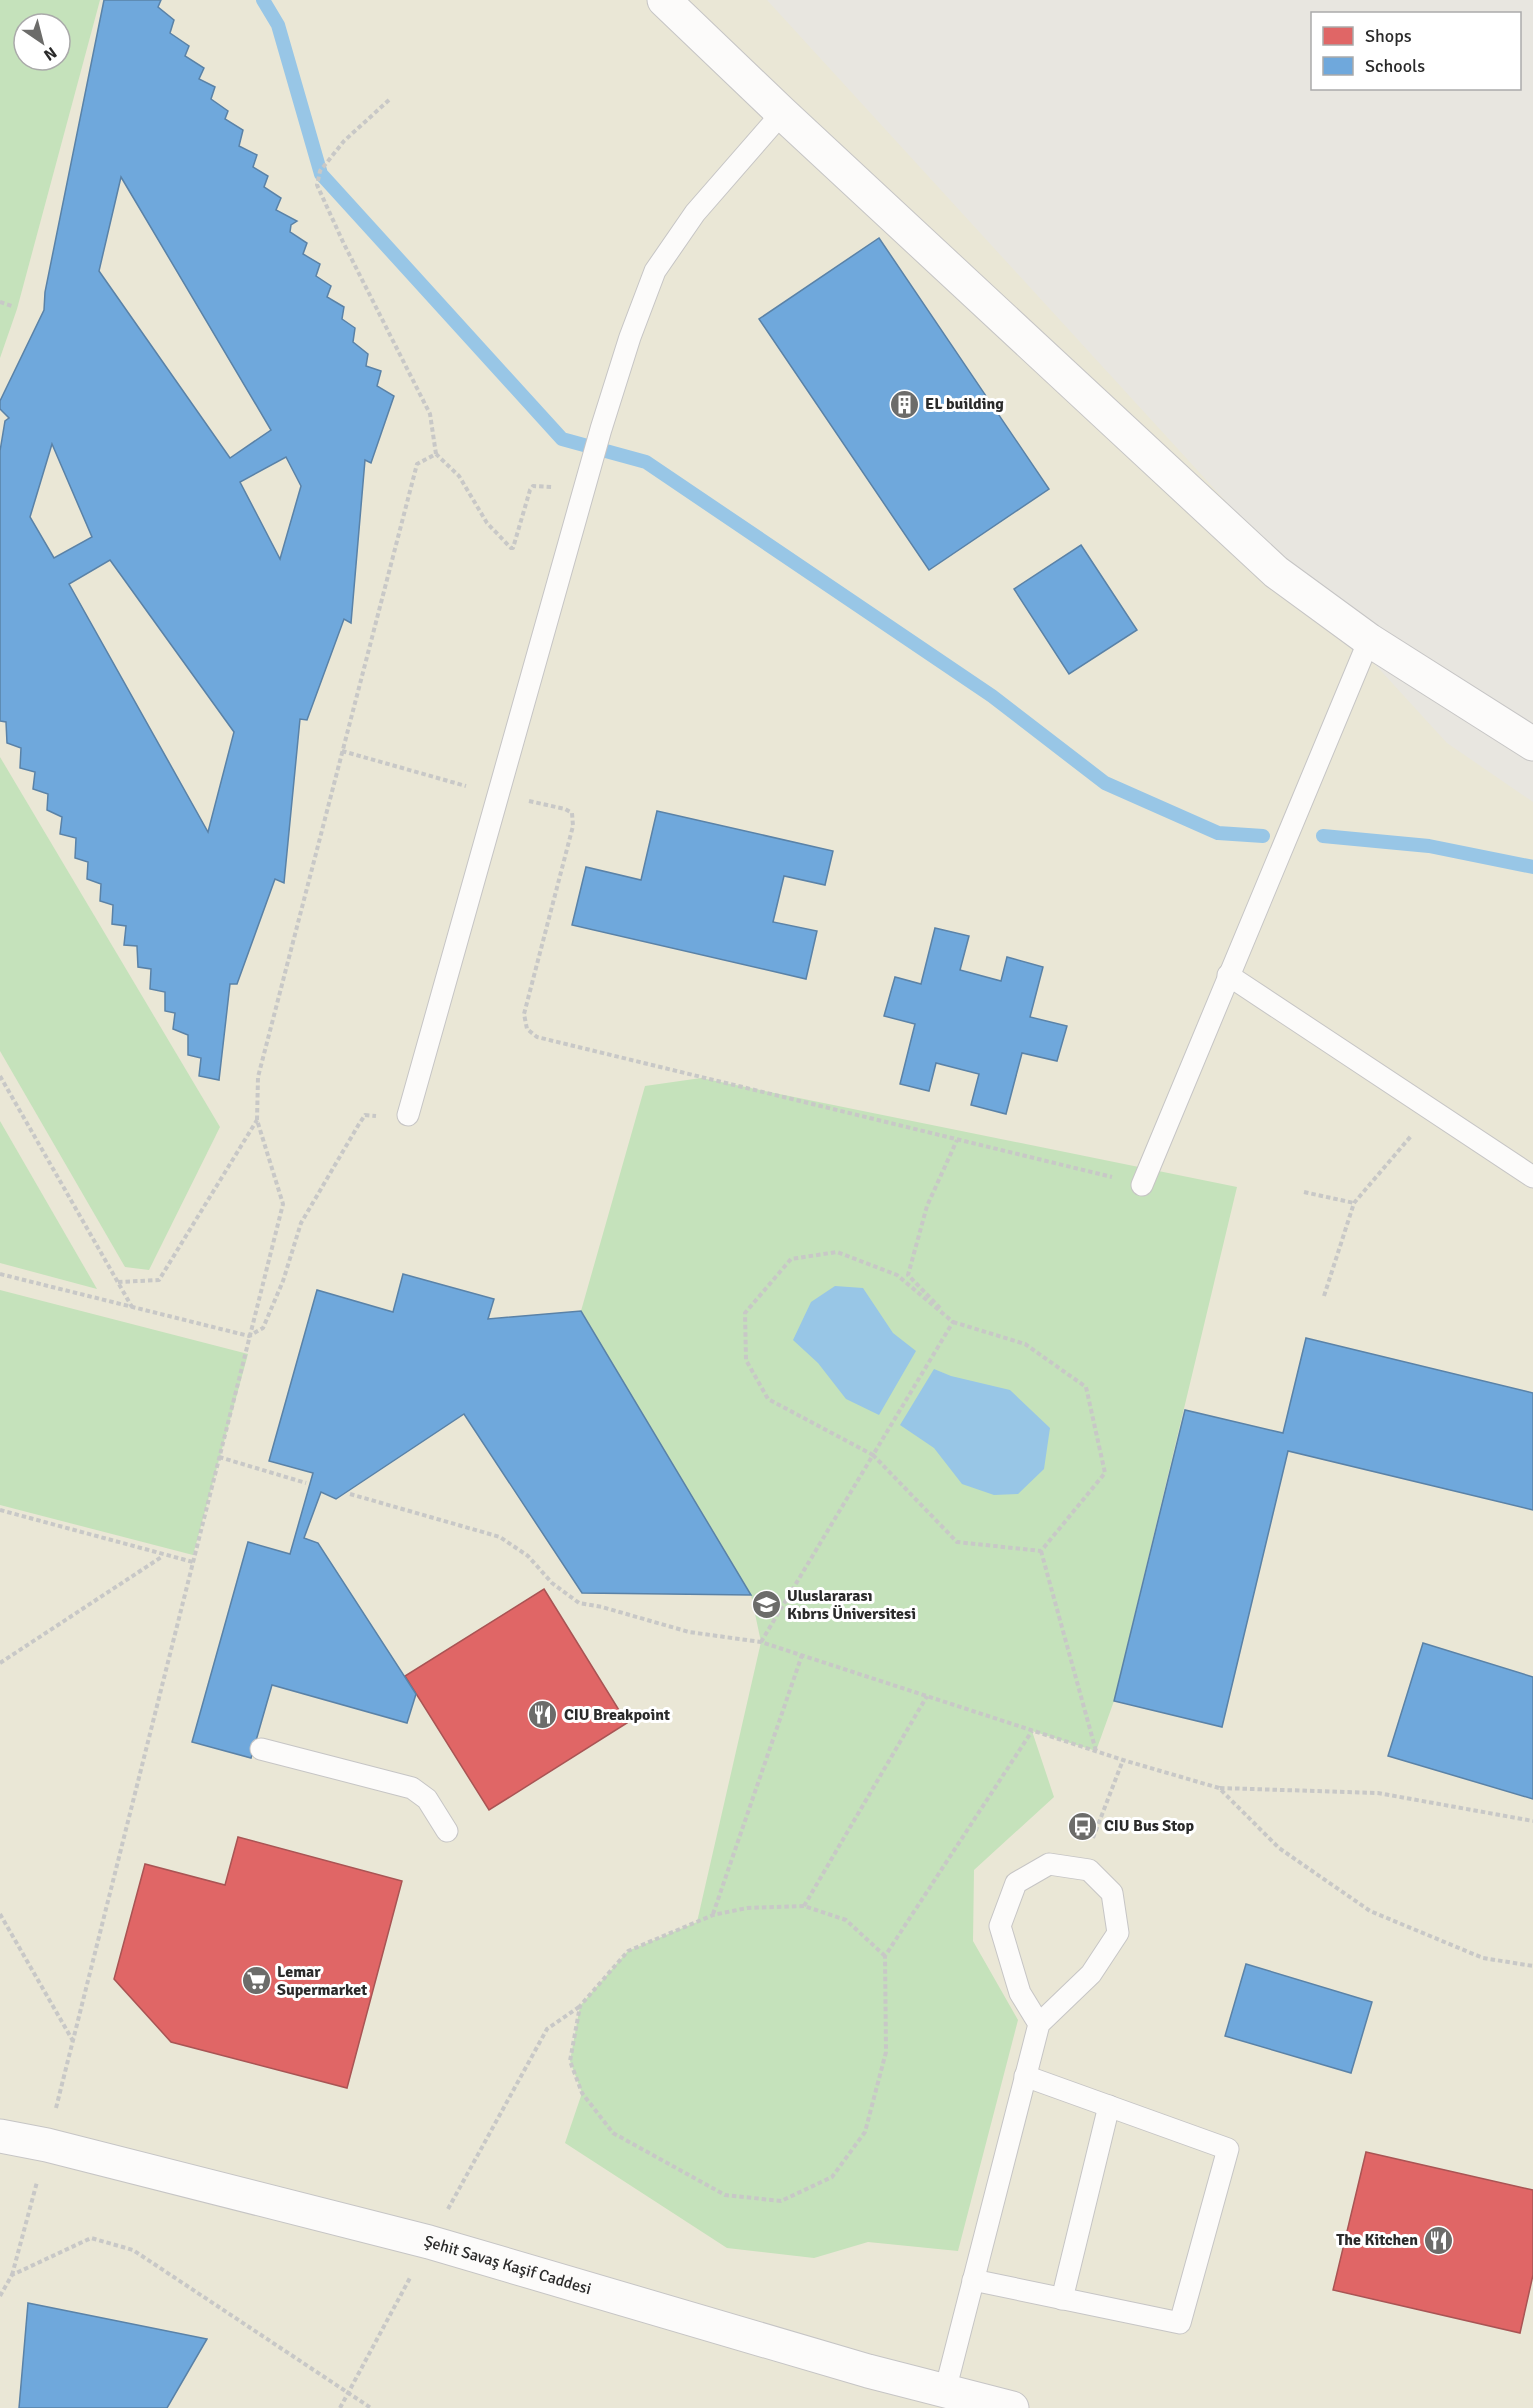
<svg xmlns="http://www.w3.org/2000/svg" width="1533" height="2408" font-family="Signika,sans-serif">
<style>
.education{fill:#eae7d6;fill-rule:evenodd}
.green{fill:#c5e2bb;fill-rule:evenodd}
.water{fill:#98c6e6}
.shops{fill:#e06666;stroke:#a95454;stroke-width:1.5}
.schools{fill:#6fa8dc;stroke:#5a82a7;stroke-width:1.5;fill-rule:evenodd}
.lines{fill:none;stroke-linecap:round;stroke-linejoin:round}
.stream{stroke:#98c6e6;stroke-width:14}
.service-casing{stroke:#c6c5c5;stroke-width:23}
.minor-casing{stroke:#c6c5c5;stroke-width:35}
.secondary-casing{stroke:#c6c5c5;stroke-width:35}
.path{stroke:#c8c8c7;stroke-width:4;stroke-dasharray:4.5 3;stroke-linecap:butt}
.service{stroke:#fcfbfa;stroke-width:21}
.minor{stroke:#fcfbfa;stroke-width:33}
.secondary{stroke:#fcfbfa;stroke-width:33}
.labels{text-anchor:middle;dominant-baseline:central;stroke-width:6;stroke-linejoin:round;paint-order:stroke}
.poi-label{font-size:16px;font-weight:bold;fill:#2a2a2a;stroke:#fff;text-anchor:start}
.street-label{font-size:16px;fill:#2a2a2a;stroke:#fff}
</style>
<rect width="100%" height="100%" fill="#e8e6e0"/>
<path class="education" d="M0,0h767l680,743 86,59v1606h-1533zM24,24h36v36h-36z"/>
<g class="green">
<path d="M0,0h100l-83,309 -17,49zM24,24h36v36h-36z"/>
<path d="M0,757l220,370 -71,143 -24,-3 -125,-216z"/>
<path d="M701,1078l536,109 -123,514 -18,50 -64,-20 22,66 -80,73 -1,71 45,79 -60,231 -90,-9 -54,16 -87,-10 -162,-105 17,-50 -12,-32 10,-55 48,-55 69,-29 64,-280 -10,-47 -170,-284 64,-225z"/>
<path d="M0,1121l97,168 -97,-26z"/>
<path d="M0,1290l248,64 -55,201 -193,-50z"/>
</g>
<g class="water">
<path d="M835,1286l28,2 30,45 23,18 -37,64 -33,-16 -28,-36 -25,-23 18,-38z"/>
<path d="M934,1369l17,7 59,14 40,38 -6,41 -26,25 -24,1 -32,-11 -28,-36 -34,-23z"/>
</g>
<g class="shops">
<path d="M544,1589l83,134 -138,87 -84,-134z"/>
<path d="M238,1837l164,44 -55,207 -176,-46 -57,-63 31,-115 80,21z"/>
<path d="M1366,2152l167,38v85l-13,58 -187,-43z"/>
</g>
<g class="schools">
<path d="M104,0h57l-3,7 16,13 -4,13 19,13 -4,10 19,12 -5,11 16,8 -4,12 17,12 -3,8 18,11 -4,16 18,9 -4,12 15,9 -4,11 17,11 -5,12 21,11 -6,4 -1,7 17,11 -4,11 17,10 -4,12 15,10 -4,11 17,10 -2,12 13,9 -2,14 15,12 -2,12 15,5 -4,15 17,10 -23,67 -6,-3 -14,163 -7,-4 -37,101 -7,-1 -16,164 -9,-4 -38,105h-7l-11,96 -20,-4 2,-18 -13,-3v-20l-15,-6 2,-16 -10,-2v-19l-15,-3 1,-20 -13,-2 -1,-21 -13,-1 2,-19 -14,-2 1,-19 -13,-4 1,-17 -14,-5 1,-17 -13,-4 1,-20 -16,-4 2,-17 -15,-7 1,-16 -15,-5 2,-17 -15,-4 1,-20 -14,-5 -1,-21 -6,-1v-270l5,-30 4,-3 -9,-9v-8l44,-91 1,-18zM121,177l150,253 -41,28 -131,-187zM52,444l40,93 -38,21 -24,-41zM286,457l15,29 -21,73 -40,-77zM110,560l124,172 -26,100 -139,-248z"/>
<path d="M879,238l170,251 -120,81 -170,-251z"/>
<path d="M1081,545l56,85 -68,44 -55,-85z"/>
<path d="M657,811l176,40 -8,34 -41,-9 -11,46 44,9 -11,48 -234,-54 14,-58 55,13z"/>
<path d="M935,928l34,8 -9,34 41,11 6,-24 36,10 -13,50 37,9 -10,35 -35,-8 -16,61 -35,-9 8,-31 -43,-11 -7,28 -29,-7 15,-60 -31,-8 11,-39 26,7z"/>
<path d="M403,1274l91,25 -6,20 93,-8 170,284 -169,-2 -118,-179 -128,85 -15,-7 -17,46 14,5 98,151 -9,29 -135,-38 -21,73 -59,-16 56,-200 42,12 23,-81 -44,-12 48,-171 76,22z"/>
<path d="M1306,1338l227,55v117l-245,-59 -66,276 -108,-26 71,-291 98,23z"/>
<path d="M1423,1643l110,34v122l-145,-43z"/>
<path d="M1246,1964l126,38 -21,71 -126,-37z"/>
<path d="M28,2303l179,36 -40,69h-148z"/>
</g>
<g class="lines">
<g class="stream">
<path d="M263,0l15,25 43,149 241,265 84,23 346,234 113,87 113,50 45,3"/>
<path d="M1323,836l106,10 104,21"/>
</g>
<defs>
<g id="service">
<path d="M1228,975l305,202"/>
<path d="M408,1115l193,-686 29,-92 25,-66 40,-58 87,-100"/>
<path d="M1142,1185l227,-545"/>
<path d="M261,1749l151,39 15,11 20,32"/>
<path d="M973,2280l207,43 48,-174 -203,-73"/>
<path d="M1062,2299l47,-193"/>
<path d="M945,2391l94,-367 52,-50 27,-41 -6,-40 -23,-23 -40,-6 -33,19 -16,43 20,67 19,31"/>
</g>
<path id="minor" d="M664,0l118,113 494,459 93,68 164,104"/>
<g id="secondary">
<path id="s1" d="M0,2136l47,9 382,97 439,129 144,37"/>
</g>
</defs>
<use href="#service" class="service-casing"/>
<use href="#minor" class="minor-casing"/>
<use href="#secondary" class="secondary-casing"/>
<g class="path">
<path d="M389,100l-45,41 -24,30 -3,14 26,57 87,172 6,40"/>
<path d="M0,302l12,4"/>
<path d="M342,751l124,35"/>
<path d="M529,801l36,8 7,4 1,13 -49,188 3,15 10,8 575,140"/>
<path d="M0,1076l132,231"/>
<path d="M1304,1192l50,11"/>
<path d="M0,1274l249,62 14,-8 20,-47 18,-58 58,-99 6,-9 11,1"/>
<path d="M118,1282l41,-2 98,-160"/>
<path d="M1324,1296l30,-93 57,-67"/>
<path d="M940,1308l-32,-33 19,-69 30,-66"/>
<path d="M953,1322l72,22 61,43 19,86 -64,78 -84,-9 -84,-87z"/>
<path d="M219,1457l87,26"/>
<path d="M350,1494l150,43 28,19 24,27 27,20 23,4 87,25 72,10 362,118 96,28 60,60 91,63 113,47 50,8"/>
<path d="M0,1510l193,52"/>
<path d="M1041,1551l55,200"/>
<path d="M761,1642l112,-187 -105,-56 -22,-39 -1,-47 46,-54 46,-7 60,23 56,47"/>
<path d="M0,1663l163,-107"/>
<path d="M1220,1788l158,5 155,28"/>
<path d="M1093,1838l30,-78"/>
<path d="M804,1906l123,-210"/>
<path d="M0,1914l73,127"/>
<path d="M713,1914l89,-259"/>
<path d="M885,1956l-39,-36 -42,-14 -57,2 -34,7 -85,36 -48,55 -10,55 12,32 31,40 112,62 56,6 51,-24 33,-45 21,-80 -1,-96 147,-225"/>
<path d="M56,2108l227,-904 -26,-84 1,-43 159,-613 19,-10 23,22 28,47 24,25h2l17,-58 3,-4 19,1"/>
<path d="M448,2209l99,-180 32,-22"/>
<path d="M12,2275l25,-93"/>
<path d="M0,2296l12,-21 79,-37 42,12 238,158"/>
<path d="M340,2408l71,-132"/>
</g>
<use href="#service" class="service"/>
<use href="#minor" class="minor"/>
<use href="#secondary" class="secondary"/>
</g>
<defs>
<symbol id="building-disc" viewBox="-11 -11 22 22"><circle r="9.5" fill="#6c6c6a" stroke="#fff"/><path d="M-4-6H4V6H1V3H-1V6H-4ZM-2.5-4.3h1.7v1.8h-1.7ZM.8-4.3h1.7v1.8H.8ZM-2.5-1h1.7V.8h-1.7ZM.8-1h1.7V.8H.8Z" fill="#fff"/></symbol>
<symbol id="university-disc" viewBox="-11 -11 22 22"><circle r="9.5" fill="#6c6c6a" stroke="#fff"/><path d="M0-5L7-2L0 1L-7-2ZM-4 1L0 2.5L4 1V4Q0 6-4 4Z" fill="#fff"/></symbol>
<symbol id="restaurant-disc" viewBox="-11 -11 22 22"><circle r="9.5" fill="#6c6c6a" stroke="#fff"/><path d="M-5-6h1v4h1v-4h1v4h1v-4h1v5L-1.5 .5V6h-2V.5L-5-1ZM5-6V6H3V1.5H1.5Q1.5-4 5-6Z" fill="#fff"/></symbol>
<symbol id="bus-disc" viewBox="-11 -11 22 22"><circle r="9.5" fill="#6c6c6a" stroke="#fff"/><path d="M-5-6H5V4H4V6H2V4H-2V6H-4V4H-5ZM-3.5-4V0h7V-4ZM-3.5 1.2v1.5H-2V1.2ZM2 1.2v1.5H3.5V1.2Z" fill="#fff"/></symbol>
<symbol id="supermarket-disc" viewBox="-11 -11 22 22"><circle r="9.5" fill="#6c6c6a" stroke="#fff"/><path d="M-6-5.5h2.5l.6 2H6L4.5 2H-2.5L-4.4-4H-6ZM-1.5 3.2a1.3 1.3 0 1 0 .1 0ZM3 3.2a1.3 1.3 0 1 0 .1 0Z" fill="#fff"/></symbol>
</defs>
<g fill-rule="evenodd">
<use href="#building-disc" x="888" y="388" width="33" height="33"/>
<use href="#university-disc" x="750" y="1588" width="33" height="33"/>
<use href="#restaurant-disc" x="526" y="1698" width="33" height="33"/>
<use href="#bus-disc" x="1066" y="1810" width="33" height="33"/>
<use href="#supermarket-disc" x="240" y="1964" width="33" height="33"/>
<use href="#restaurant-disc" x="1422" y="2224" width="33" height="33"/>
</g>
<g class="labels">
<g class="poi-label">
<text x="925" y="404">EL building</text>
<text x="787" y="1596">Uluslararası<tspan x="787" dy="18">Kıbrıs Üniversitesi</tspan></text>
<text x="564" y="1715">CIU Breakpoint</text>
<text x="1104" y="1826">CIU Bus Stop</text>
<text x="277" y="1972">Lemar<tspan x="277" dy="18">Supermarket</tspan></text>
<text x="1418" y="2240" text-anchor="end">The Kitchen</text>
</g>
<g class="street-label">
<text stroke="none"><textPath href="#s1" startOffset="524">Şehit Savaş Kaşif Caddesi</textPath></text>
</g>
</g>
<rect x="1311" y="12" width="210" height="78" fill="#ffffff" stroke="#aaaaaa" stroke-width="1.5"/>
<rect x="1323" y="27" width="30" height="18" fill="#e06666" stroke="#aaaaaa" stroke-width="1.5"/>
<text x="1365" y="42" font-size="18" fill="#2a2a2a">Shops</text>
<rect x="1323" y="57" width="30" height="18" fill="#6fa8dc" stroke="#aaaaaa" stroke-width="1.5"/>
<text x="1365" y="72" font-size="18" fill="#2a2a2a">Schools</text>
<g transform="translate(42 42) rotate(145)"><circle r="28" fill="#ffffff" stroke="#aaaaaa" stroke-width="1.5"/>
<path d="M0-4.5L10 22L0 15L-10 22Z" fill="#6c6c6a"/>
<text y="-9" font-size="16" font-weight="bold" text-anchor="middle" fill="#2a2a2a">N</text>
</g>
</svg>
